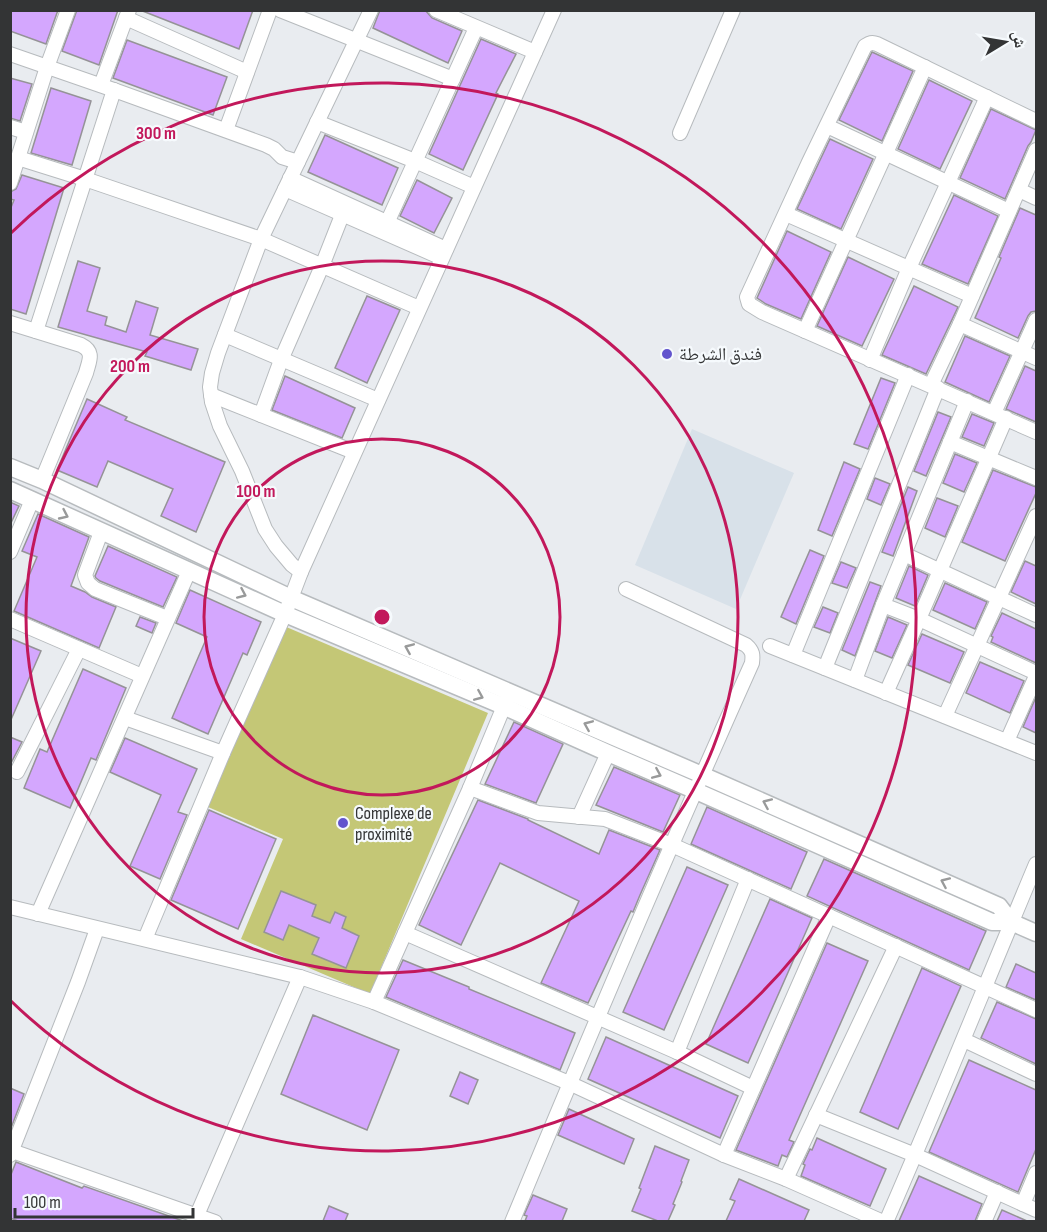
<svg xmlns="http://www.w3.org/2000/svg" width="1047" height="1232" font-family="'Sofia Sans Condensed','Noto Naskh Arabic',sans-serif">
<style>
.built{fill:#d8e1e9}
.green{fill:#c4c776}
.building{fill:#d4a7fe;stroke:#959397;stroke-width:1.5}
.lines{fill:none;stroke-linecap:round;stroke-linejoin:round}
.minor-casing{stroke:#b7bbbe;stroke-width:16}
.tertiary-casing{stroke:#b7bbbe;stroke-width:19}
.minor{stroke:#fff;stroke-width:14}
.tertiary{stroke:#fff;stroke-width:16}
.oneway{stroke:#999a9a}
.ring{fill:none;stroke:#c2185b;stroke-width:3}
.poi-dot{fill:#6254cd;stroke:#f6fafd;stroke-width:2}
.labels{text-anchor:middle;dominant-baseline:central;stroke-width:4.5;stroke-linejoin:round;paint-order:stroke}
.poi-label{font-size:18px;fill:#333435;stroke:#f6fafd;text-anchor:start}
.centre{fill:#c2185b;stroke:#f6fafd;stroke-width:3}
.ring-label{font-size:18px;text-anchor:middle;font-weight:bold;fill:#c2185b;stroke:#f6fafd;stroke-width:4.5;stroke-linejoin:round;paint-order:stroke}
</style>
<rect width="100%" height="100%" fill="#e9ecf0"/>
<path class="built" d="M692,429l102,44 -58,136 -101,-44z"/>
<path class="green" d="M284,626l204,87 -118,281 -129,-55 42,-100 -75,-32z"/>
<g class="building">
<path d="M10,10h48l-12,34 -36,-13z"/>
<path d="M77,10h41l-19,55 -37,-14z"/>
<path d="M140,10h113l-14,39z"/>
<path d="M380,10h45l7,8 30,13 -14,32 -75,-35z"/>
<path d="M481,39l35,15 -20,39 2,1 -35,76 -34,-16z"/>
<path d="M127,40l100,37 -14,38 -100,-37z"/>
<path d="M872,52l41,19 -31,70 -43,-21z"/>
<path d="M10,78l22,6 -12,37 -10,-3z"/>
<path d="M929,80l43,21 -32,68 -42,-20z"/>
<path d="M51,88l40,13 -19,64 -41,-12z"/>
<path d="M991,109l45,21 -5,12 -3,4 -23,53 -45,-21z"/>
<path d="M325,135l73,33 -16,37 -74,-33z"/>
<path d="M830,139l43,20 -32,70 -44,-20z"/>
<path d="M22,175l42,13 -38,126 -16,-5v-99l4,-10 -4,-1v-7l6,-3z"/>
<path d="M417,180l35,18 -18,35 -34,-17z"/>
<path d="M954,195l44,21 -30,68 -46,-20z"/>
<path d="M1020,208l16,7v96l-5,1 -3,4 -10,22 -43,-20 26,-60 -2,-1z"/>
<path d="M787,231l44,21 -30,67 -35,-15 -9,-6z"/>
<path d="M848,257l46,22 -32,67 -45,-20z"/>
<path d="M78,261l22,7 -13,43 20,6 -2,8 21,7 10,-31 22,7 -8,27 48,14 -7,21 -46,-14 2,-4 -89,-25z"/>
<path d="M914,286l44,21 -32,67 -44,-19z"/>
<path d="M367,296l33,14 -33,73 -32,-15z"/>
<path d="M965,336l45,20 -21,46 -44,-20z"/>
<path d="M1025,366l11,5v51l-30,-13z"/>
<path d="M285,376l70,32 -13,30 -70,-28z"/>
<path d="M881,378l14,5 -27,66 -14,-5z"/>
<path d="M87,399l40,18 -2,3 100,42 -29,70 -35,-16 12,-27 -65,-28 -11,26 -40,-17z"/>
<path d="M938,412l13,5 -25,59 -12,-5z"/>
<path d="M972,414l22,9 -10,23 -22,-9z"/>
<path d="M955,454l22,9 -13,29 -21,-9z"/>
<path d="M844,462l16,7 -28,67 -14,-6z"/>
<path d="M993,470l43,17v6l-31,68 -43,-19z"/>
<path d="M875,478l15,6 -9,21 -14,-6z"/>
<path d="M908,487l9,4 -24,65 -11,-4z"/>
<path d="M937,498l21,8 -13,31 -20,-9z"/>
<path d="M10,502l9,4 -9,19z"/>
<path d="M38,514l51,23 -18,49 14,6 7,5 24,10 -17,41 -85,-37 23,-54 -15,-6z"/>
<path d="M108,546l69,31 -14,30 -63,-26 -4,-3 -1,-2z"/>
<path d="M810,550l14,6 -28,68 -15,-7z"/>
<path d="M1025,561l11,5v38l-25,-12z"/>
<path d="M841,562l15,6 -9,20 -15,-5z"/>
<path d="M909,566l19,9 -13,31 -19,-8z"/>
<path d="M870,582l11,4 -26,70 -13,-6z"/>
<path d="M945,583l42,19 -12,27 -42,-19z"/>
<path d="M190,590l71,32 -14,33 -4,-2 -35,81 -36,-16 35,-81 -31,-14z"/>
<path d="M823,607l15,6 -8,20 -16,-6z"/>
<path d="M1002,613l34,16v34l-45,-21 2,-5 -2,-1z"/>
<path d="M140,617l16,6 -4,10 -16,-7z"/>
<path d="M888,617l19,8 -15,33 -17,-7z"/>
<path d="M922,634l42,18 -14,31 -42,-18z"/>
<path d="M10,638l31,13 -31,71z"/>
<path d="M980,662l44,19 -14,32 -44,-20z"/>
<path d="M83,669l43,19 -30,72 -5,-2 -21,50 -46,-20 16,-39 7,3z"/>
<path d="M1036,697v36l-13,-6z"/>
<path d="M514,722l49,22 -27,59 -51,-19z"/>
<path d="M10,737l12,5 -12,23z"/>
<path d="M125,738l72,31 -19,43 9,3 -27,64 -30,-13 31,-71 -51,-23z"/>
<path d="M614,767l66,28 -17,37 -67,-27z"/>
<path d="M478,800l50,19v1l71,34 10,-24 51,20 -20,45 -7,17 -2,-1 -43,92 -47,-20 38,-82 -79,-38 -39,82 -42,-20z"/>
<path d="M707,807l100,45 -16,37 -100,-45z"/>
<path d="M209,810l67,29 -38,90 -67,-29z"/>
<path d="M824,859l162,72 -17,39 -162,-74z"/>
<path d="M687,867l41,18 -64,145 -41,-18z"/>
<path d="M281,891l35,14 -4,11 18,7 5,-11 11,5 -4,11 17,8 -13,32 -34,-14 7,-16 -30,-13 -6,15 -19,-8z"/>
<path d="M770,899l42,19 -64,145 -42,-19z"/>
<path d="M827,943l41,18 -79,179 5,2 -7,15 -5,-2 -4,11 -42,-16z"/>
<path d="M403,960l66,27v2l106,44 -15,37 -174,-73z"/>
<path d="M1016,964l20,9v27l-30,-13z"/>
<path d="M922,968l39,18 -63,143 -38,-17z"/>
<path d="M997,1002l39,17v45l-55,-26z"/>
<path d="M313,1015l86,35 -32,80 -86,-36z"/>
<path d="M606,1037l132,59 -18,42 -132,-59z"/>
<path d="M969,1060l67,30v59l-18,43 -89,-40z"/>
<path d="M460,1072l18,8 -10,24 -18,-8z"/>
<path d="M10,1088l14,6 -13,34h-1z"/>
<path d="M569,1109l65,30 -10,25 -66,-29z"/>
<path d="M817,1138l69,31 -16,37 -69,-30 4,-11 -2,-1 7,-15 2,1z"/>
<path d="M655,1146l34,14 -8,21 1,1 -9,22 2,1 -7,16h-10l-26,-10 9,-22 -2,-1z"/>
<path d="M16,1162l66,26 2,-2 99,35h-165l-8,-3v-41z"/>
<path d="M919,1176l63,28 -7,17h-76z"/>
<path d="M739,1179l70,31 -5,11h-78l9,-20 -5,-2z"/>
<path d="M533,1195l34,14 -5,12h-37l2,-5 -3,-1z"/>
<path d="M329,1206l19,8 -3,7h-22z"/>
<path d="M1002,1210l25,11h-30z"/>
</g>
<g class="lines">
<defs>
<g id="minor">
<path d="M280,10l173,69"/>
<path d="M436,10l99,42"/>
<path d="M126,18l121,54"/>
<path d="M10,54l104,36 152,55 8,4 8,8 16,5"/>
<path d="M101,85l28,-75"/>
<path d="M1036,121l-159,-77c-5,-2 -7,-1 -12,2l-56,116 -62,135 2,7 13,8 274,120"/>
<path d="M317,122l98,39 59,26"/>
<path d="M827,126l182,85"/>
<path d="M10,127l16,5"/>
<path d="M226,130l44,-120"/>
<path d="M680,133l53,-123"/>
<path d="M18,158l67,21 176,60 158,69"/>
<path d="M290,178l156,71"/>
<path d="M10,183l37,-116 21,-57"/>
<path d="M285,189l157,69"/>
<path d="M1019,190l17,8"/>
<path d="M786,214l186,82"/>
<path d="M387,223l89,-195"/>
<path d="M10,323l71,22c14,7 8,16 5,28l-44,107"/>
<path d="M960,324l76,34"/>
<path d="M36,331l78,-241"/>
<path d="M805,331l120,-264"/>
<path d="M225,335l153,65"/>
<path d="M870,360l39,-92 78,-171"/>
<path d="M931,385l29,-61 76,-174"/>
<path d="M211,395l143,57"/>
<path d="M994,413l42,-93"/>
<path d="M261,415l20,-55 41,-94 24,-61"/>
<path d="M950,442l86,36"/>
<path d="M101,532l-16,43 3,8 7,6 72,29"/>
<path d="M10,552l22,-52"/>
<path d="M904,554l132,61"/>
<path d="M301,572l-9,-7 -16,-19 -11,-17 -23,-58 -22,-45 -8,-24 -2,-15 2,-14 6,-20 43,-114 110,-229"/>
<path d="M883,605l36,14 117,54"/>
<path d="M10,619l132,57"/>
<path d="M770,646l266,107"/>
<path d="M793,655l115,-280"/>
<path d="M825,668l113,-280"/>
<path d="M855,680l28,-75 84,-204"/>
<path d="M886,693l33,-74 87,-201"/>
<path d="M945,716l91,-200"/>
<path d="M125,718l98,35"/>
<path d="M1007,741l29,-65"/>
<path d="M17,772l62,-123"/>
<path d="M470,788l68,25 67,6 67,26 364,165"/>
<path d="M579,817l29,-64"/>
<path d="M10,907l290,70 74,25 195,81 155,72 62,24 97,43"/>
<path d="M38,914l151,-343"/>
<path d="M405,933l272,119 76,36"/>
<path d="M145,939l78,-186 62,-139 16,-42 253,-562"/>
<path d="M374,1002l96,-214 37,-89"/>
<path d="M964,1040l72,34"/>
<path d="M677,1052l71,-173"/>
<path d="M816,1115l99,40 121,55"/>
<path d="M12,1151l203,71"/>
<path d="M10,1155l68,-173 19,-53"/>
<path d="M724,1155l105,-239"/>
<path d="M786,1179l110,-233"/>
<path d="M1023,1204l13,-31"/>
<path d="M194,1222l106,-245"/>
<path d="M512,1222c78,-188 157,-374 240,-559 1,-8 1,-12 -6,-18l-120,-56"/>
<path d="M886,1222c52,-119 100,-239 150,-358"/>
<path d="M984,1222l13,-30"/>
</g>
<g id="tertiary">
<path d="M10,467l32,13 249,118 411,177 297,131 12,16 25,11"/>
<path d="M10,490l275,124 218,92 105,47 88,38 296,131h19"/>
</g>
</defs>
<use href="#minor" class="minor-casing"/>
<use href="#tertiary" class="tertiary-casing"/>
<use href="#minor" class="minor"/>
<use href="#tertiary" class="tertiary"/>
</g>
<defs><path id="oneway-chevron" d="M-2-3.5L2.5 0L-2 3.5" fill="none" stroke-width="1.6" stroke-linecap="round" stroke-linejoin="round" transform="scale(1.5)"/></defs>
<g class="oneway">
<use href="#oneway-chevron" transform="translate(64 515) rotate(25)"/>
<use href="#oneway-chevron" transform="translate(242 594) rotate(24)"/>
<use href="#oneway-chevron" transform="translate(409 648) rotate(-157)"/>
<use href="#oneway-chevron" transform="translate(479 696) rotate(23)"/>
<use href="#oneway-chevron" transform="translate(588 725) rotate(-157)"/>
<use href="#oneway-chevron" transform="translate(657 774) rotate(23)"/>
<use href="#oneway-chevron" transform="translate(767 803) rotate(-156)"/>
<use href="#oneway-chevron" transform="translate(945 882) rotate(-156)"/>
</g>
<g class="ring">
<circle cx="382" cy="617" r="178"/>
<circle cx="382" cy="617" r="356"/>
<path d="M11 233A534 534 0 1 1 11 1001"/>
</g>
<g class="poi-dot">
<circle cx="667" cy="354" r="6"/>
<circle cx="343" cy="823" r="6"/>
</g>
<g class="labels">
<g class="poi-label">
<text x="679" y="354">فندق الشرطة</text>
<text x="355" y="813">Complexe de<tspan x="355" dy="21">proximité</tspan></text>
</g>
</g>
<circle cx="382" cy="617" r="9" class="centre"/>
<g class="ring-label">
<text x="156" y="139">300 m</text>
<text x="130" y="372">200 m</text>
<text x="256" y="497">100 m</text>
</g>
<rect width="1047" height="1232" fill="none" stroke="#333435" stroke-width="24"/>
<g transform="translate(1005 42) rotate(79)" stroke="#f6fafd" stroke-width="4.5" paint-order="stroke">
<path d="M0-4.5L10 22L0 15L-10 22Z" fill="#333435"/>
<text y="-9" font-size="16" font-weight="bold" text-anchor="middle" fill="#333435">ش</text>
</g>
<path d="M15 1208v9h178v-9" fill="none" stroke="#333435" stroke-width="3"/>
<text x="24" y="1208" font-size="18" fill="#333435" stroke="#f6fafd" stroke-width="4.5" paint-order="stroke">100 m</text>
</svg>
